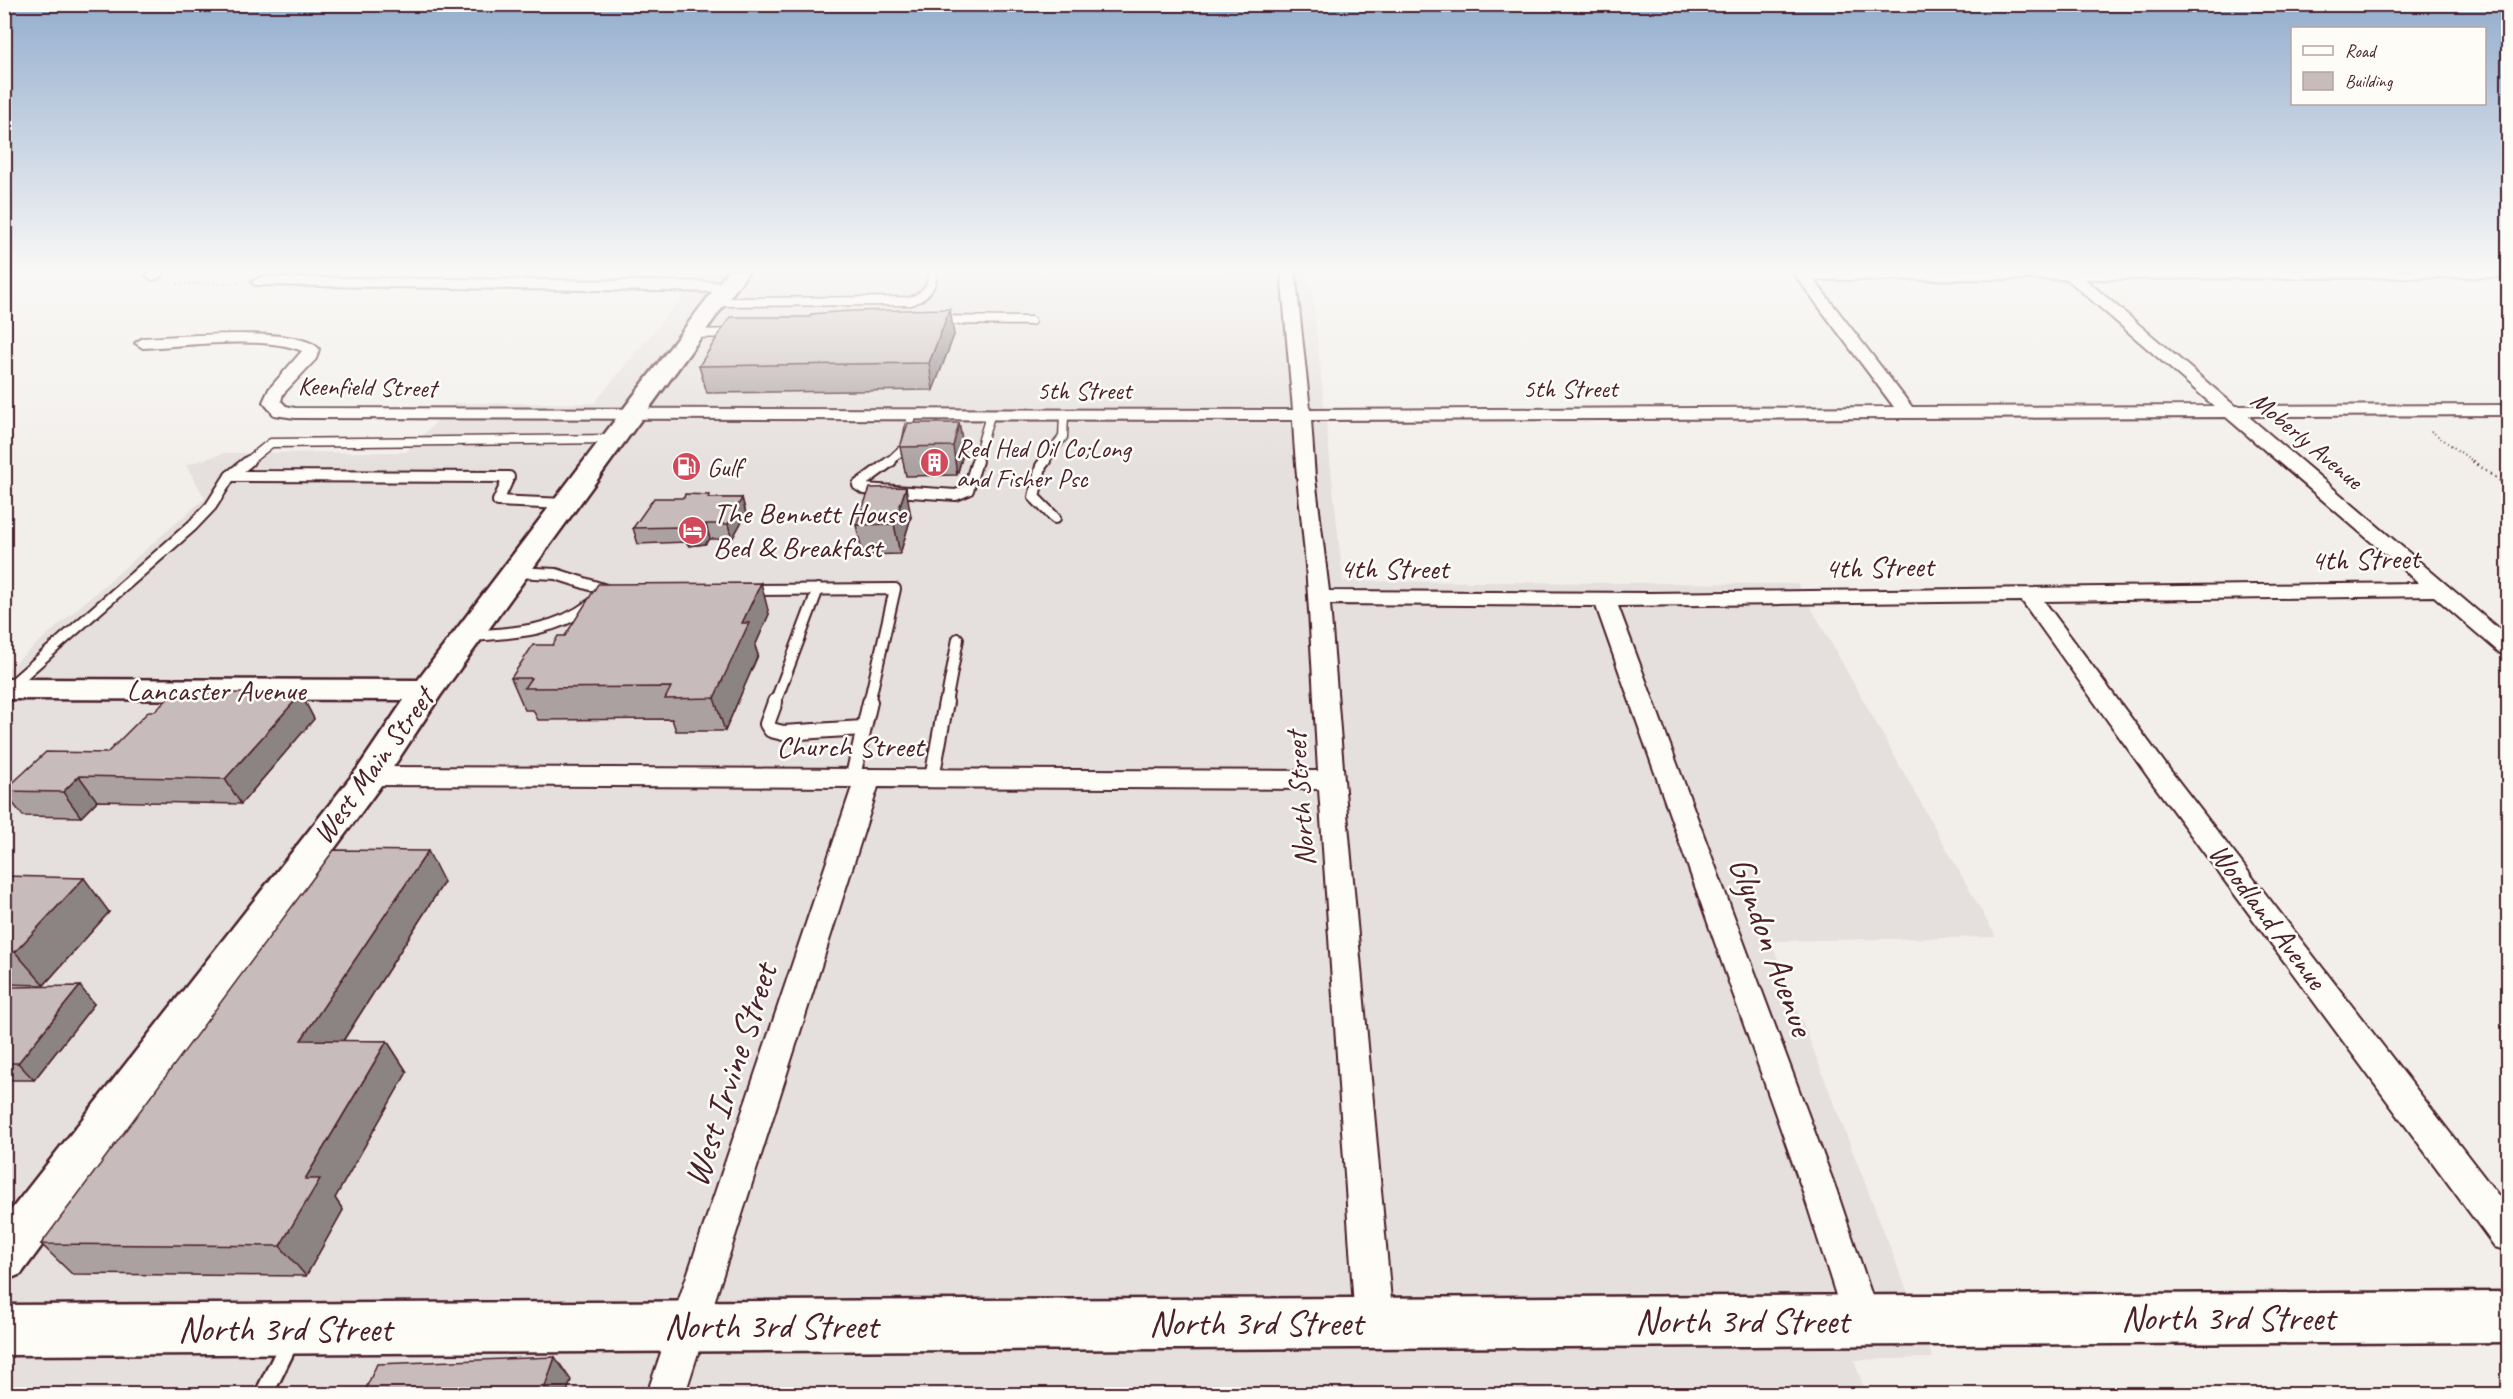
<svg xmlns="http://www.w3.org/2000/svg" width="2513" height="1399" font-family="Caveat,sans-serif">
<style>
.built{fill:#e5dfdd}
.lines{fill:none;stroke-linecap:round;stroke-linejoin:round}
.lane-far3-casing{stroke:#4a1f2b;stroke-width:11}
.lane-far2-casing{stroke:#4a1f2b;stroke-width:14}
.lane-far1-casing{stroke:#4a1f2b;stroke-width:18}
.lane-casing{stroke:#4a1f2b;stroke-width:22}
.street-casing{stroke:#4a1f2b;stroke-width:4}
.secondary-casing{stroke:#4a1f2b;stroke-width:5}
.primary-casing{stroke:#4a1f2b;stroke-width:5}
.path-far1{stroke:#4a1f2b;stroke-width:2;stroke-dasharray:1 3;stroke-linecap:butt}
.path{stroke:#4a1f2b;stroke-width:3;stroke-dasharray:1.5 4;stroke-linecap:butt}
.lane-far3{stroke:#fdfcf7;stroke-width:8}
.lane-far2{stroke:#fdfcf7;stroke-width:10}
.lane-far1{stroke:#fdfcf7;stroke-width:14}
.lane{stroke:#fdfcf7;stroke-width:17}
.street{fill:#fdfcf7;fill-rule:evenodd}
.secondary{fill:#fdfcf7;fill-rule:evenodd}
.primary{fill:#fdfcf7;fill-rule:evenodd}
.wall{fill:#aca1a1;stroke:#4a1f2b;stroke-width:1.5}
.shaded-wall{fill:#8c8383;stroke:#4a1f2b;stroke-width:1.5}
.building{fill:#c8bbbb;stroke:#4a1f2b;stroke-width:1.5}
.labels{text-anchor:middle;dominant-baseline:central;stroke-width:5;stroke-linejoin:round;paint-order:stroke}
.far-street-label{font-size:26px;fill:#4a1f2b;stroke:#fdfcf7}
.far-poi-label{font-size:26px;fill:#4a1f2b;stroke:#fdfcf7;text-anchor:start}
.poi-label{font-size:30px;fill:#4a1f2b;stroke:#fdfcf7;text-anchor:start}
.street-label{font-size:30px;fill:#4a1f2b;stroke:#fdfcf7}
.near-street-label{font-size:36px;fill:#4a1f2b;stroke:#fdfcf7}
</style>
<rect width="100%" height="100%" fill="#f2efeb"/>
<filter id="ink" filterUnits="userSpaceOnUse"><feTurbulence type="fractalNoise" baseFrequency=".0167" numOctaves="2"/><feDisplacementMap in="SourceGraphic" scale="12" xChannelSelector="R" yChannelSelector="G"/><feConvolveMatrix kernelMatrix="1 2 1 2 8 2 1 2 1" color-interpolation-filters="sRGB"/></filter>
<g filter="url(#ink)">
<path class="built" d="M703,271h607l33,310 455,3 198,353 -225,4 162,417 -79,2 12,34h-1861l-1,-724 4,-1 197,-171 -19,-33 38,-12 182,-1 49,-49h139z"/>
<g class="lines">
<defs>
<g id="lane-far3">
<path d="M716,302l195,-1c14,-5 22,-15 22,-30"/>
<path d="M937,320l94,1"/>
<path d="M692,334l44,-1"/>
<path d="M247,462l24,-19 343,-4"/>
<path d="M889,462l17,-16 6,-31"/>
<path d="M976,462l14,-46"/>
<path d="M1044,462l19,-25 1,-21"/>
</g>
<g id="lane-far2">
<path d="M249,461l-19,15 279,1 -11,24 68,3"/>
<path d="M891,461l-33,24 6,4 92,6 12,-5 9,-29"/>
<path d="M1045,461l-4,5 -7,31 21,21"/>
<path d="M515,572l41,2 53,17"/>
<path d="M746,590l149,-1 -26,114"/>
<path d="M470,636c43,-3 84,-4 120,-31"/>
<path d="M7,689l185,-163 19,-20 19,-30"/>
<path d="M775,703l43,-114"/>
<path d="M946,703l12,-64"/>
</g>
<g id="lane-far1">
<path d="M775,702l-8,22 4,6 12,3 80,-5"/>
<path d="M932,778l14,-76"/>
<path d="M852,780l18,-78"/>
</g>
<path id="lane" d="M264,1394l26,-53"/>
<g id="street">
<path d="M149,271h17l-8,8 -5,1 -7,-4z"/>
<path d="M1281,271h14l15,139 584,-3 -102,-136h716v6l-423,2 150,127 273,-1v10l-260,1 260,221v18l-8,-2 -66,-57 -390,5 125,168 339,439v43l-13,-4 -344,-466 -129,-180 -404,5 218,583 44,131 -6,13 -13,5 -13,-5 -46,-144 -206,-583 -266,-2 14,176 49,543 -6,13 -13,5 -13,-5 -6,-13 -36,-534 -441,-2 -193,607h-38l205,-607 -482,-2 -9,-3 -4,-6 4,-6 9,-3 948,4c-4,-68 -7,-137 -12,-205 -4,-49 -11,-97 -13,-146l-998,-2 -21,-3 -11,-13 6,-13 33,-38c-37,-16 -117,-5 -159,-3l-8,-5 8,-5c32,-1 158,-13 176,11l-3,10 -33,35 -2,7 5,5 9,2 998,2zM2067,279l147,127 -302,1 -98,-127zM2226,417l193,166 -769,10 -321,-2 -14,-113 -4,-58z"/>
<path d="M260,277l467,5 8,5 -8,5 -472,-7 -3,-3z"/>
</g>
<path id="secondary" d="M2508,1292v50l-2504,13v-50z"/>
<path id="primary" d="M728,271h21l-309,425 -58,88 -361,490 -17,7v-62l354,-451 46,-68 -400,-1v-20l414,1z"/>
</defs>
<use href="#lane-far3" class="lane-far3-casing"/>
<use href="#lane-far2" class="lane-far2-casing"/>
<use href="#lane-far1" class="lane-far1-casing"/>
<use href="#lane" class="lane-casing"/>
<use href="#street" class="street-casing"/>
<use href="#secondary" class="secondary-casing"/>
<use href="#primary" class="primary-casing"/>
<g class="path-far1">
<path d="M177,284l61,-1"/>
<path d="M2431,431l43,31"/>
</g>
<path class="path" d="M2472,461l36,25"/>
<use href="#lane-far3" class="lane-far3"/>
<use href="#lane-far2" class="lane-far2"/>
<use href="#lane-far1" class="lane-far1"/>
<use href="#lane" class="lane"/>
<use href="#street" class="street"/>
<use href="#secondary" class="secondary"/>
<use href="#primary" class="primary"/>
</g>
<g class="wall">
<path d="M954,335l-21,55 -226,3 -8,-27z"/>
<path d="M959,423l5,28 -7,24 -51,1 -6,-29z"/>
<path d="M710,498h32l4,16 -14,25h-22l-5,5 -16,2 -3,-4 -48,2 -5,-16z"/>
<path d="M911,517l-11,37 -37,1 -7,-30z"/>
<path d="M769,614l-14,32 3,9 -33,76h-49l-4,-12 -134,1 -5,-10h-8l-14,-32 54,-42z"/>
<path d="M301,694l13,25 -73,85 -144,-3 -16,16 -58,-1 -19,-24v-1l103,-38 48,-42z"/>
<path d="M4,876l105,36 -65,73 -40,-1z"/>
<path d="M444,882l-101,159h44l20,31 -72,126 8,12 -37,66 -234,-2 -31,-30z"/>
<path d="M4,991l90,13 -60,76h-30z"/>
</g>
<g class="shaded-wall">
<path d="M950,309l4,26 -21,55 -4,-27z"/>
<path d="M959,423l5,28 -7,24 -4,-29z"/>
<path d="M906,487l5,30 -11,37 -6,-30z"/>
<path d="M742,498l4,16 -14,25 -4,-15z"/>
<path d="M706,524l4,15 -5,5 -16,2 -5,-15z"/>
<path d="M761,583l8,31 -14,32 3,9 -33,76 -11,-33 28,-75z"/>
<path d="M301,694l13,25 -73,85 -16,-25z"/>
<path d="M79,776l18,25 -16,16 -18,-25z"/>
<path d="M428,851l16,31 -121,190 -22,-32z"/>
<path d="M84,878l25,34 -65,73 -29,-33z"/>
<path d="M80,986l14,18 -60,76 -16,-17z"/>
<path d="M387,1041l20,31 -72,126 8,12 -37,66 -26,-30 25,-67z"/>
<path d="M555,1357l16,23 -5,15h-24z"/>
</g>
<g class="building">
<path d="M950,309l-21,54 -230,3 31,-49h80l1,-3 39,-3z"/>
<path d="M908,423h51l-6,23 -53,1z"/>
<path d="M906,487l-12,37 -38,1 14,-37z"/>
<path d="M685,494l24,1 -1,3h34l-14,26h-22l-6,5 -16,2 -3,-4 -48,1 21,-30h30z"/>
<path d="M761,583l-19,40h7l-35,75 -49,1 6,-12 -147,1 7,-10h-20l22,-33h20l5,-9h7l33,-52z"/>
<path d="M175,692l126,2 -76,85 -146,-3 -16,16 -59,-1 42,-39 61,1 42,-42h6z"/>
<path d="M334,850l94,1 -127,189 86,1 -82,138h15l-40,67 -239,-2z"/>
<path d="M4,876l80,2 -69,74h-11z"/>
<path d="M80,986l-62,77h-14v-72l3,-4z"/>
<path d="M555,1357l-13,38h-179l14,-31z"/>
</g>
</g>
<linearGradient id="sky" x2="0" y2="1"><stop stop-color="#94aece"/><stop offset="0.58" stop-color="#f9f8f6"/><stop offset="1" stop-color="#f9f8f6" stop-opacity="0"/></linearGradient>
<rect width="2513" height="467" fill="url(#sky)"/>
<defs>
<symbol id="building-disc" viewBox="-11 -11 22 22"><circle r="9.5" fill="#d1495b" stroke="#fdfcf7"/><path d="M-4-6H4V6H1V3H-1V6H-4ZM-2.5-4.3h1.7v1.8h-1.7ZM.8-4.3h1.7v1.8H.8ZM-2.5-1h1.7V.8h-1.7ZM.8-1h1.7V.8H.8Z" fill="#fff"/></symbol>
<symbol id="fuel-disc" viewBox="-11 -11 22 22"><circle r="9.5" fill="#d1495b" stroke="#fdfcf7"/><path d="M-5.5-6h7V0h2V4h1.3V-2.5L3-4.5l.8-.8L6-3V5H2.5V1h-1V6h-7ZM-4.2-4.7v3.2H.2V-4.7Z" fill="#fff"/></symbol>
<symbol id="hotel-disc" viewBox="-11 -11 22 22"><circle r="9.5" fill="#d1495b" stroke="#fdfcf7"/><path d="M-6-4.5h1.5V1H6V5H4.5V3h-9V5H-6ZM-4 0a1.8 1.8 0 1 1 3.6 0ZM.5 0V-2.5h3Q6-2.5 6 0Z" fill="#fff"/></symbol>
</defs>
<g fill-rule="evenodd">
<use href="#building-disc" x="918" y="446" width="33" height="33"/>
<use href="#fuel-disc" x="670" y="450" width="33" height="33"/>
<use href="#hotel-disc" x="676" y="514" width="33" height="33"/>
</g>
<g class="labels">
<g class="far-street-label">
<text transform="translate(367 387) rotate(1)">Keenfield Street</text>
<text x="1570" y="388">5th Street</text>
<text x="1084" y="390">5th Street</text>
<text transform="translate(2307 440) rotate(40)">Moberly Avenue</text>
</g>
<g class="far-poi-label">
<text x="956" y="448">Red Hed Oil Co;Long<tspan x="956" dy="30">and Fisher Psc</tspan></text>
<text x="707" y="467">Gulf</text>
</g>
<g class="poi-label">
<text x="713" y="513">The Bennett House<tspan x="713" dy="34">Bed &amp; Breakfast</tspan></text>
</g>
<g class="street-label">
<text transform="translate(2365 559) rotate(-1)">4th Street</text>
<text transform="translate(1879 567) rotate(-1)">4th Street</text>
<text x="1394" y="568">4th Street</text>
<text x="216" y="690">Lancaster Avenue</text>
<text x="850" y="746">Church Street</text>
<text transform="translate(373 766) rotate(-54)">West Main Street</text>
<text transform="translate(1300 799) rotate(-94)">North Street</text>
<text transform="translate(2268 916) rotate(53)">Woodland Avenue</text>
</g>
<g class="near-street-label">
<text transform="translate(1772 946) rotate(70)">Glyndon Avenue</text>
<text transform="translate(730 1075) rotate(-72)">West Irvine Street</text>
<text x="2228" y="1318">North 3rd Street</text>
<text x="1742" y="1321">North 3rd Street</text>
<text x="1256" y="1323">North 3rd Street</text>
<text x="771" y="1326">North 3rd Street</text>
<text x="285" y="1329">North 3rd Street</text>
</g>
</g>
<rect width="2513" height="1399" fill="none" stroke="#fdfcf7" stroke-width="24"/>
<rect x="12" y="12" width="2489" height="1375" fill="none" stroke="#4a1f2b" stroke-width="2" filter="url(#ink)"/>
<rect x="2291" y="27" width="195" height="78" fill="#fdfcf7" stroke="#b5a4a5" stroke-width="1.5"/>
<rect x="2303" y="46" width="30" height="9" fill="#fdfcf7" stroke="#b5a4a5" stroke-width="1.5"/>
<text x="2345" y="57" font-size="18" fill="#4a1f2b">Road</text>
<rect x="2303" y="72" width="30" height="18" fill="#c8bbbb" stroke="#b5a4a5" stroke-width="1.5"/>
<text x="2345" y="87" font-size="18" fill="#4a1f2b">Building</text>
</svg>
